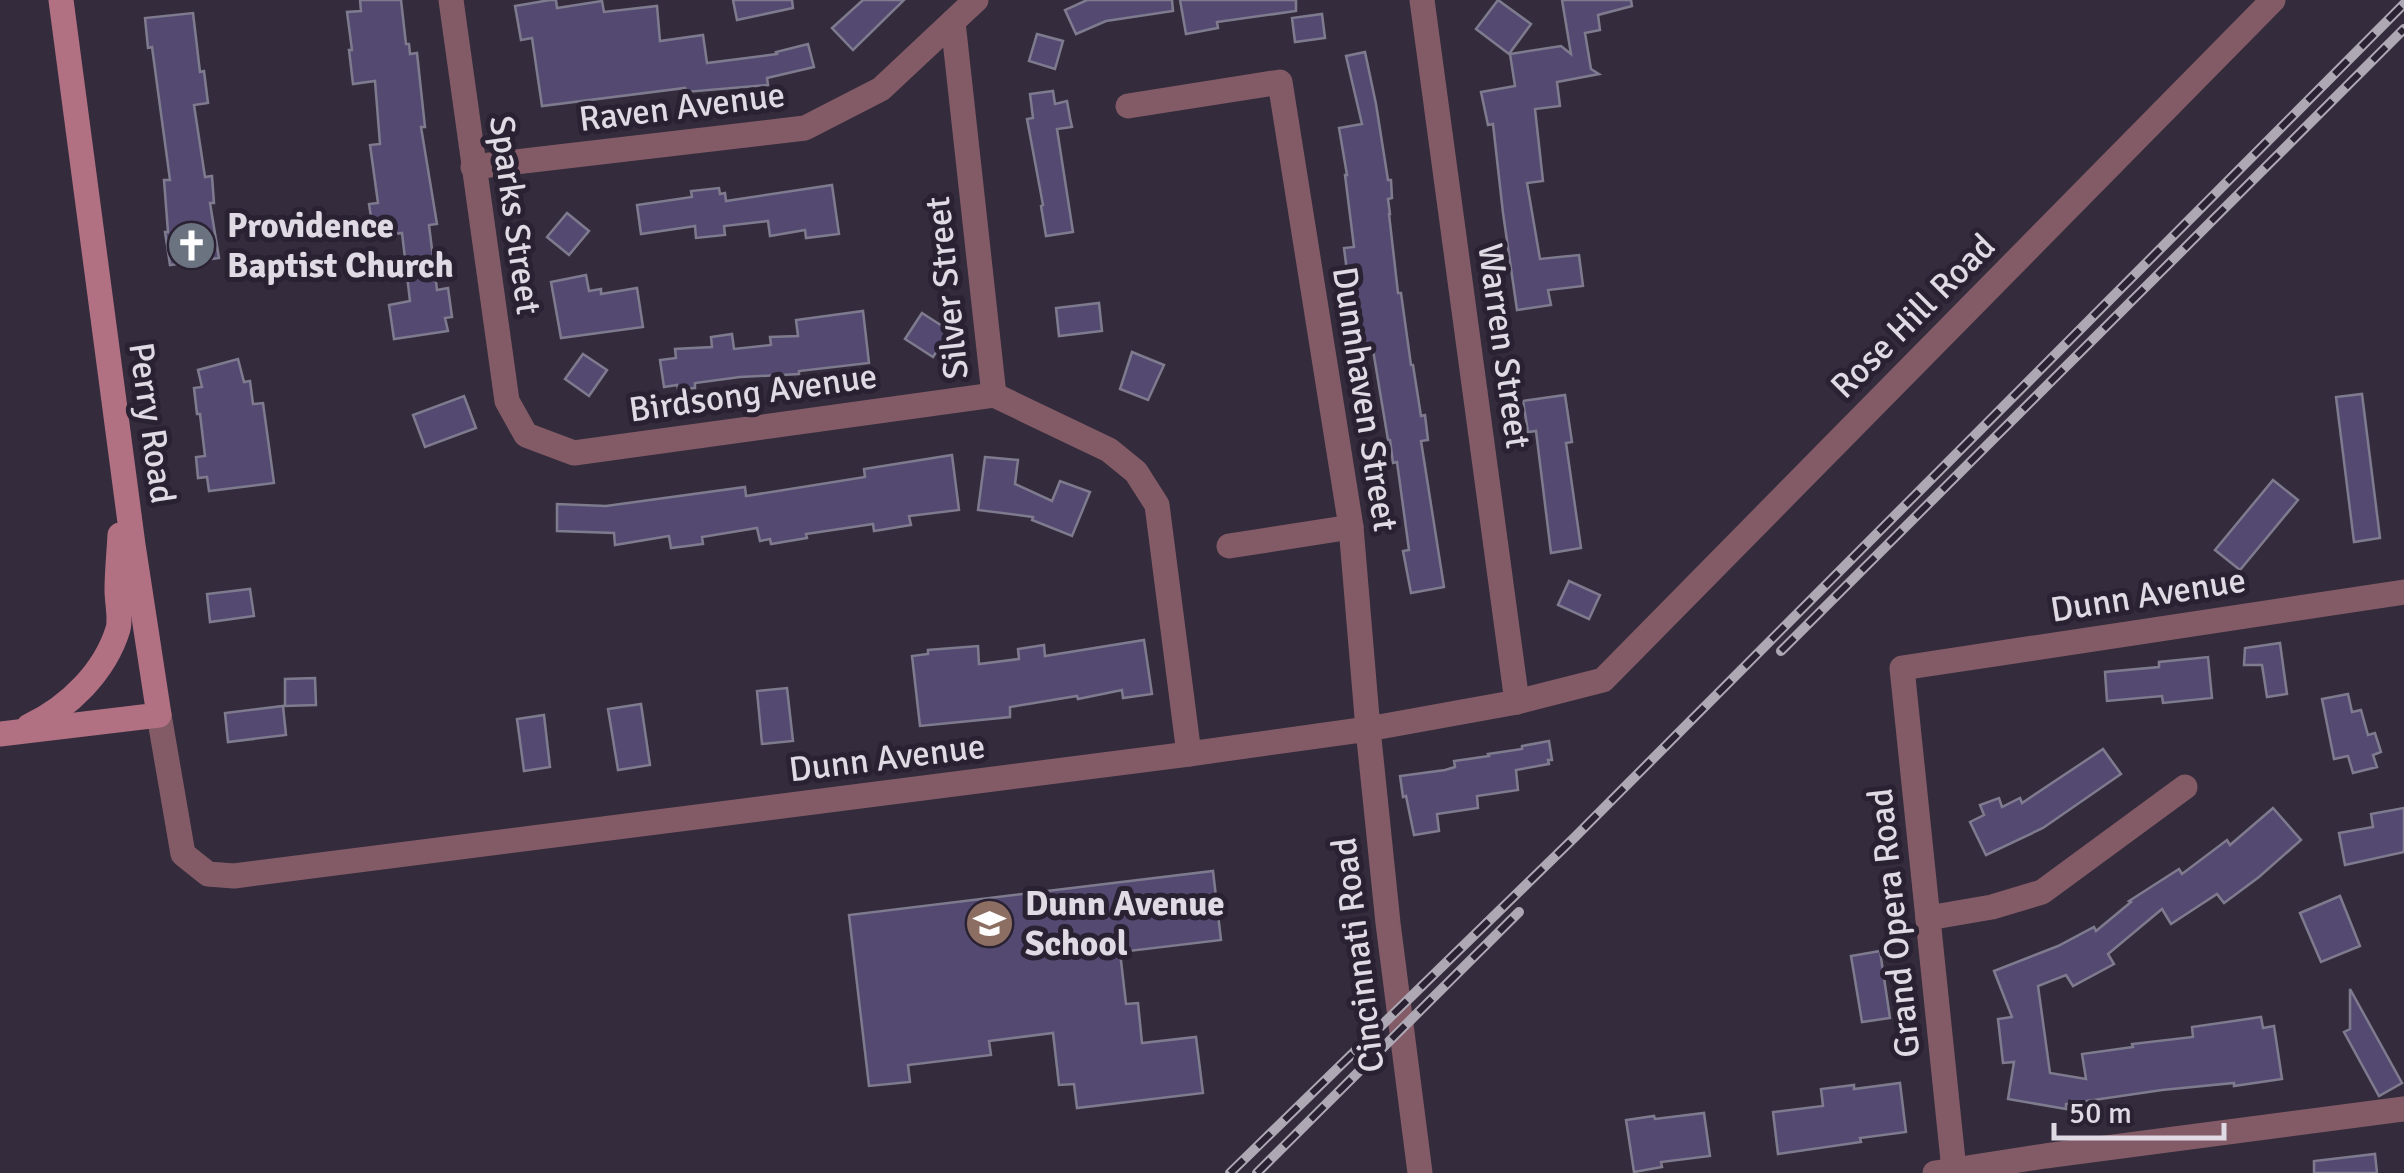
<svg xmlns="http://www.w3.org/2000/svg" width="2404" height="1173" font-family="Signika,sans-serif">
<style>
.building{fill:#544a71;stroke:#7f7b8f;stroke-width:2.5}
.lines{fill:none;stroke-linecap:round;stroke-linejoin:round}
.minor{stroke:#835b66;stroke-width:25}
.tertiary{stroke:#835b66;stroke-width:25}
.secondary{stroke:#b27183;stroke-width:25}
.rail-casing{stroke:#aea7b4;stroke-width:10}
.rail{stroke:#2a2232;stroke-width:6;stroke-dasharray:19;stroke-linecap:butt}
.labels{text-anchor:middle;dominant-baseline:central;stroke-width:10;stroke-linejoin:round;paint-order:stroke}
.street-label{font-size:35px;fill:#e0dae5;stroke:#2a2232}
.poi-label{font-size:35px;font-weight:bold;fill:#e0dae5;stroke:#2a2232;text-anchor:start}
</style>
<rect width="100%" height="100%" fill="#342c3c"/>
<g class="building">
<path d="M360,0h41l5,44h3l1,10 7,-1 8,74h-4l16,97 -8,1 8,65 11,-2 4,29 -7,1 3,13 -54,8 -5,-34 21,-4 -8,-68 -28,4 -5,-33 9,-1 -8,-58 10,-1 -5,-63 -22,3 -4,-34h3l-5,-38 14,-1z"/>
<path d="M550,0h6l1,8 45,-7 2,11 53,-6 3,35 43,-6 4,28 70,-9 -1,-2 32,-8 6,23 -47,11 1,7 -82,7 -1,-4 -143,18 -10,-68 -11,2 -6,-34z"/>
<path d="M733,0h59l1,8 -56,12z"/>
<path d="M863,0h41l-51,50 -21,-22z"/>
<path d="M1087,0h85l1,11 -67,10 -30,13 -11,-24z"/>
<path d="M1180,0h116v11l-79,11 1,6 -32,6z"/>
<path d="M1498,0l33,24 -22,30 -33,-25z"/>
<path d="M1562,0h69l1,6 -34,9 2,15 -15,3 6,36 8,5 -42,8 3,24 -25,3 8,72 -16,2 13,76 39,-4 4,31 -35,4 3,15 -34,5 -14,-97 -10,-89 -5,1 -7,-33 34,-6 -5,-32 51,-8 10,8z"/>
<path d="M193,13l7,59 4,-1 4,32 -14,2 11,72 7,-1 2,27h-4l9,55 -49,7 -5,-33h3l-4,-52h6l-18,-133 -4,1 -3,-30z"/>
<path d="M1322,14l3,24 -30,4 -3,-24z"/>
<path d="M1037,34l26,7 -8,28 -26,-8z"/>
<path d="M1365,52l11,52 12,76h3l1,18 -4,1 2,15h-1l9,79h3l10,72h2l8,51 4,-1 3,25 -7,1 23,146 -33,6 -8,-42 6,-1 -12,-88 -4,1 -3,-23h-2l-16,-96 -21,3 -5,-35 6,-1 -8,-63 10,-1 -9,-72h2l-8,-47 23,-4 -16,-68z"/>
<path d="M1053,91l2,13 12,-3 3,17 2,9 -15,2 16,103 -27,4 -5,-30 2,-1 -16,-86 6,-1 -3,-24z"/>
<path d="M832,185l7,49 -33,4 -1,-8 -35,6 -2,-15 -44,5 1,9 -29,3 -1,-12 -54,8 -4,-29 55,-8 -1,-6 28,-3 1,6 5,-1 1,8z"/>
<path d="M567,213l22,18 -20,24 -22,-18z"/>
<path d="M586,275l3,16 12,-2v5l36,-6 6,39 -82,11 -10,-56z"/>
<path d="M1099,303l3,28 -43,5 -3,-28z"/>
<path d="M863,311l6,52 -70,8v3l-59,3 -45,6v5l-17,1 -1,-4 -13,2 -4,-27 16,-2 -1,-9 37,-2 -1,-10 21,-3 2,15 37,-4 -1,-8 28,-1 -2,-16z"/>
<path d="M922,313l28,18 -17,26 -28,-18z"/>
<path d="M1132,352l32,13 -16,35 -28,-11z"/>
<path d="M583,354l24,16 -18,26 -24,-17z"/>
<path d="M238,359l6,23 6,-1 3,23 10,-1 11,80 -65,8 -2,-14 -9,1 -2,-21 9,-1 -5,-42h-3l-3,-26 8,-1 -4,-17z"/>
<path d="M2362,394l18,144 -26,4 -18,-145z"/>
<path d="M1565,395l7,47 -6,1 15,105 -30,5 -15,-122 -8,1 -5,-31z"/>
<path d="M464,396l12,32 -51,19 -12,-32z"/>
<path d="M952,455l7,55 -50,6 2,9 -37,6 -1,-7 -67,10 1,4 -36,6 -1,-5 -10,2 -3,-13 -55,9 1,7 -32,4 -2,-12 -54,9 -1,-12 -57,-2v-27l49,2 139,-19 1,9 119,-19 -1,-8z"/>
<path d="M985,457l33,3 -3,24 37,17 8,-20 30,11 -18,44 -40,-16 1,-3 -55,-7z"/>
<path d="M2273,480l25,20 -58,70 -25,-20z"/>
<path d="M1569,581l31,14 -11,24 -31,-14z"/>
<path d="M250,589l4,27 -44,6 -3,-28z"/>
<path d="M1144,640l8,54 -29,4 -1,-8 -44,9 -1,-3 -67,11v10l-90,9 -8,-70 16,-2v-4l50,-4 1,18 40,-5 -1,-10 26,-4 1,11z"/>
<path d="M2280,643l7,51 -20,3 -5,-32h-18l1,-17z"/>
<path d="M2208,657l4,41 -49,5 -1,-7 -55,5 -2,-29 54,-5v-5z"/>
<path d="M315,678l1,27 -31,1v-27z"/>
<path d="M787,688l6,53 -31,3 -5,-53z"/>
<path d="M2348,694l4,18 9,-2 7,25 7,-2 6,19 -8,3 4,12 -24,6 -5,-17 -14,3 -12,-60z"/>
<path d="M641,704l9,61 -32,5 -10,-61z"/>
<path d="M283,706l3,29 -58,7 -3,-29z"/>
<path d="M544,715l6,52 -26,4 -7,-52z"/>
<path d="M1549,741l3,19h-4l1,4 -33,6 2,20 -41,6 1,12 -41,6 2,17 -25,4 -8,-39 -3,1 -3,-21 45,-6 10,-3 -1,-6 35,-5 -1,-2 34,-5v-3z"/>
<path d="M2103,749l18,25 -78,54 -57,27 -16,-33 14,-7 -4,-10 19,-7 3,9 18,-9 2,5z"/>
<path d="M2273,808l28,32 -42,37 -35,26 -7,-9 -46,30 -9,-15 -54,45 6,10 -41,22 -7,-11 -28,11 12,87 36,6 -4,-25 51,-7 -1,-3 61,-7 -1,-10 69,-10 2,11 11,-2 8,53 -48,7v-3l-72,7 -96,14v5l-58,-10 6,-37 -11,1 -5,-44 14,-2 -18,-46 64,-25 36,-19 2,4 35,-29 -2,-1 50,-32 3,5 45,-34 3,5z"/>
<path d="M2404,808v44l-59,13 -6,-32 34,-6 -2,-13z"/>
<path d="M1213,871l8,69 -101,12 6,52 12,-1 4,40 54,-6 7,56 -126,15 -3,-24 -15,1 -6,-52 -64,8 2,14 -83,10 2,17 -41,4 -20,-171z"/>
<path d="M2340,896l20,50 -39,16 -21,-49z"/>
<path d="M1880,951l10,67 -28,4 -11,-66z"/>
<path d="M2350,989l52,94 -23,13 -35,-64 6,-3z"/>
<path d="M1900,1083l6,49 -46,6 1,4 -83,12 -5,-42 50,-6 -2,-17 33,-4v4z"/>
<path d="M1704,1113l6,43 -49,6 1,5 -28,5 -8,-52 28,-4 1,3z"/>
<path d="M2375,1154l2,19h-63v-12z"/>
</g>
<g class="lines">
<g class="minor">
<path d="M451,0l56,401 19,34 48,18 420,-58"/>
<path d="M1422,0l95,702"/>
<path d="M953,22l41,373"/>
<path d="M1128,106l152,-24 71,445 17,202 149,-27 86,-22 670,-680"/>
<path d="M473,167l332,-39 76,-39 95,-89"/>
<path d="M994,395l115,55 27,22 21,33 32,249"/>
<path d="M1229,546l122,-19"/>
<path d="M1928,918l64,-11 50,-15 143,-105"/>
<path d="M1954,1170l-52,-502 502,-76"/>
<path d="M1935,1173l110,-17 359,-47"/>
</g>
<path class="tertiary" d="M159,715l24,139 25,20 26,2 955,-122 179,-25 20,194 32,250"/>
<g class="secondary">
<path d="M29,726c39,-18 76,-54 89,-97 3,-11 -1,-26 -1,-39 0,-18 2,-37 3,-55"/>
<path d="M0,734l159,-19 -26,-170 -72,-545"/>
</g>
<defs>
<g id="rail">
<path d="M1781,651l623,-622"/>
<path d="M1230,1173l346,-337 828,-832"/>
<path d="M1257,1173l262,-261"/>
</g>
</defs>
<use href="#rail" class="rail-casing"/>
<use href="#rail" class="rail"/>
</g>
<defs>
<symbol id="church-disc" viewBox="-11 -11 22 22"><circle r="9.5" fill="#6b7280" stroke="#2a2232"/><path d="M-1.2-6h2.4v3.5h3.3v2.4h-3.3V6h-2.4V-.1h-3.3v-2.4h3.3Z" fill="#fff"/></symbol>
<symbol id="school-disc" viewBox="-11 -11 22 22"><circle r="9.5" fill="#8d6e63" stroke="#2a2232"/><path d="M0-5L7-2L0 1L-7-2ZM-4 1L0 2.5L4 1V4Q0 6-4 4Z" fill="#fff"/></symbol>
</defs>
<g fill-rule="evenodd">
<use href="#church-disc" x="164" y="218" width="55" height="55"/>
<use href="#school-disc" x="962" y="896" width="55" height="55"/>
</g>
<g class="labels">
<g class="street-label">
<text transform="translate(682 107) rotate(-7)">Raven Avenue</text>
<text transform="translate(515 215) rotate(82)">Sparks Street</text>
<text transform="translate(947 288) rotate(-96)">Silver Street</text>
<text transform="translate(1913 316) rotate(-45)">Rose Hill Road</text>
<text transform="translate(1504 346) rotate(82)">Warren Street</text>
<text transform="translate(753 393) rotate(-8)">Birdsong Avenue</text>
<text transform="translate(1365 399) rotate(81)">Dunnhaven Street</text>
<text transform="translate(152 423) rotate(82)">Perry Road</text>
<text transform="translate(2148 595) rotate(-9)">Dunn Avenue</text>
<text transform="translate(887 758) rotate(-7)">Dunn Avenue</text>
<text transform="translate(1894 923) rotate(-96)">Grand Opera Road</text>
<text transform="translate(1358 955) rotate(-97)">Cincinnati Road</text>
</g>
<g class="poi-label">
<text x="227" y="225">Providence<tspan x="227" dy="40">Baptist Church</tspan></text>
<text x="1025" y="903">Dunn Avenue<tspan x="1025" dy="40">School</tspan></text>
</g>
</g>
<path d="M2054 1123v15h170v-15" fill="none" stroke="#e0dae5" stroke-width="5"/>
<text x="2069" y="1123" font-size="30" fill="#e0dae5" stroke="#2a2232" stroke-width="8" paint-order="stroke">50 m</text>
</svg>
